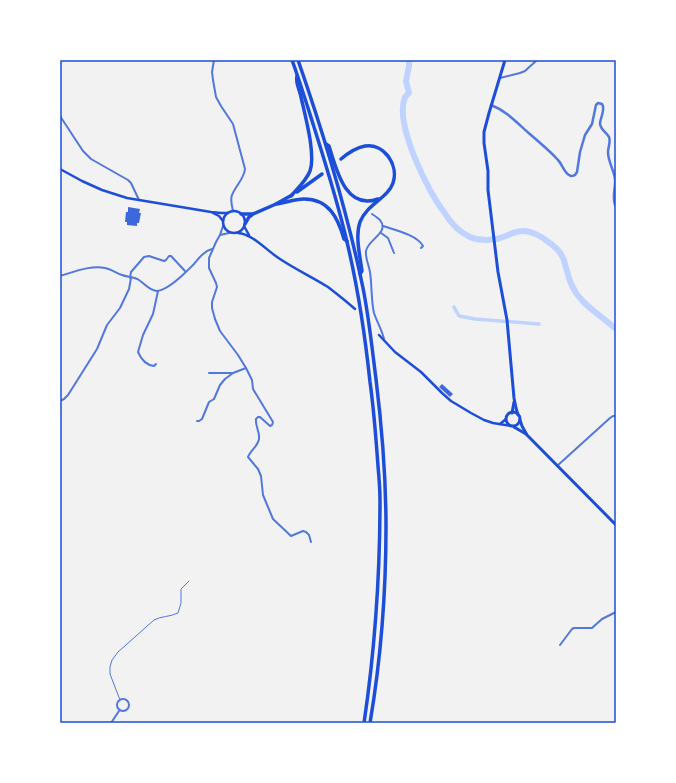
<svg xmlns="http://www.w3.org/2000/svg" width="676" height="783" font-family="'Source Sans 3',sans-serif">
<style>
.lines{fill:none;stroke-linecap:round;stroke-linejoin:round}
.canal{stroke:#bfd3fe;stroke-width:3.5}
.river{stroke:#bfd3fe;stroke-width:6}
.building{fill:#3d67dc}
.service{stroke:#5277de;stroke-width:1}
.minor{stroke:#5277de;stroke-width:2}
.tertiary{stroke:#5277de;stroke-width:2.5}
.secondary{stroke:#1d4ed8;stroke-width:2.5}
.primary{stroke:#1d4ed8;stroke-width:3}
.motorway{stroke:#1d4ed8;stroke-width:3.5}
.neatline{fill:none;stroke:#1d4ed8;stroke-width:1.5}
</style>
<rect width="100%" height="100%" fill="#f2f2f2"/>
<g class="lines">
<path class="canal" d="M454,307l5,9 16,3 64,5"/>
<path class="river" d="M409,60v6l-3,15 3,12c-1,1 -3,3 -4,4 -11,26 23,95 39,115 6,10 15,20 26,25 10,4 23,4 33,0 6,-2 12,-6 20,-6 8,0 18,5 24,10 6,4 12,9 15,15 3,5 3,10 5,15 2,9 6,19 13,27 10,12 24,20 36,31"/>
</g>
<g class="building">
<path d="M128,207l12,2 -1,4h2l-2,10h-2v3l-10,-1v-3h-2l1,-10h2z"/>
<path d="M442,384l11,10 -3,3 -11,-10z"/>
</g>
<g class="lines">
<path class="service" d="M120,700l-10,-26v-7l2,-7 6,-8 36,-32c7,-4 16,-3 24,-7l3,-10v-14l8,-8"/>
<g class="minor">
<path d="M214,60l-2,12 1,8 3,17 5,9 12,18 12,45c-1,10 -9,16 -13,26 -2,4 0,11 1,16"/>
<path d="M500,78l20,-5 5,-2 12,-11"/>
<path d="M60,116l23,35 8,8 37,21 3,3 8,17"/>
<path d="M372,214c3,2 6,4 8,6 10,13 -12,19 -14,31 -1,6 3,15 4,21 2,13 1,28 4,41 3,9 8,17 10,26"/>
<path d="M223,226l-3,9 -4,7 -7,16v10l7,15 1,4 -5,15v6l3,11 5,12 18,24 8,13 6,12 1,9 20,33 -1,3 -2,1 -10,-9h-2l-2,2c-1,7 4,13 3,20 -1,7 -9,12 -11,18l10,12 3,7 2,19 10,24 18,17 12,-5 3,1 3,3 2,7"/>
<path d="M383,226c12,4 34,9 40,20l-2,2"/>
<path d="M381,233l7,5 6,15"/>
<path d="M220,235l9,-2"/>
<path d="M60,276c14,-4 30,-11 45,-8 6,1 11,5 17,7 5,2 13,2 17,5 6,4 11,11 18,11 12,-1 29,-19 37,-27 5,-6 10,-13 18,-15"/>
<path d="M130,278l1,-6 13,-15 5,-1 15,5 2,-1 3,-4h2l14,15"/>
<path d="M156,364l-2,2c-8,-1 -13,-7 -16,-14l5,-17 10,-21 5,-23"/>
<path d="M209,373h24l13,-5"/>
<path d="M60,401l4,-2 4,-4 29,-46 10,-24 13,-17 9,-19 2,-11"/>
<path d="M197,421h2l3,-2 7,-17 5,-3 6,-14 5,-6 8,-6"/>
<path d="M557,466l53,-48 3,-2h3"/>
<path d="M560,645l12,-16 2,-1h18l10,-9 14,-7"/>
<circle cx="123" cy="705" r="6"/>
<path d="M111,723l8,-12"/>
</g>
<path class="tertiary" d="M491,105c16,6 27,19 40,30 9,8 19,16 27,25 4,4 6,12 11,15 3,2 3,1 6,0l2,-3 3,-20 5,-17 7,-11 4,-19 2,-2 4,1c4,6 -2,13 -2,20 1,6 6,8 9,13 2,5 -1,10 -1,15 0,10 6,18 7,27 1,10 -4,19 1,28"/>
<g class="secondary">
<path d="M60,169l22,12 20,9 25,8 84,14 10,1h7"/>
<circle cx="234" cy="222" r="11"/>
<path d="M213,213l6,3 4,5"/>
<path d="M244,226l5,9"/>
<path d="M238,233c15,1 29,18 42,26 15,10 32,18 48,28 9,7 18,14 27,22"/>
<path d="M379,335l16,17 26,20 21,21 9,8 20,12 13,7 9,3 18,3"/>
<path d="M500,424l6,-5"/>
</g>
<g class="primary">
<path d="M505,60l-16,53 -5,19v11l4,28v19l10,82 9,48 7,78 2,10 2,7"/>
<circle cx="513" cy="419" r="7"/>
<path d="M512,413l2,-11"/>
<path d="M520,420l2,6 5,9 89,90"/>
<path d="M514,427l12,7"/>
</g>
<g class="motorway">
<path d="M292,60c8,22 15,45 22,67 12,38 24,76 33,115 11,46 18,93 23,140 4,28 6,56 8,84 1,11 2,23 2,34 0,75 -5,149 -16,223"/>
<path d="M298,60c26,75 49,151 65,228 6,30 9,60 13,91 6,49 10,99 10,148 0,66 -5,131 -16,196"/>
<path d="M326,144l3,2c7,22 16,65 49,53"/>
<path d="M341,159c7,-6 14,-11 24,-13 19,-3 34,19 28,37 -5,15 -26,21 -33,39 -5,14 0,34 2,49l-2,3"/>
<path d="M297,192l25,-18"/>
<path d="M291,196c7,-8 15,-15 19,-25 6,-16 -5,-56 -9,-74 -1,-6 -6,-15 -4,-21"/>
<path d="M276,204c9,-1 18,-5 28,-5 25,0 34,19 40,40l3,2"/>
<path d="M241,214h11"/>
<path d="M245,224l4,-7 4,-3 23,-10 16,-9"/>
</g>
</g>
<rect width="676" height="783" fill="none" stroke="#ffffff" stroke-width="122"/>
<rect x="61" y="61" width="554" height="661" class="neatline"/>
</svg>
